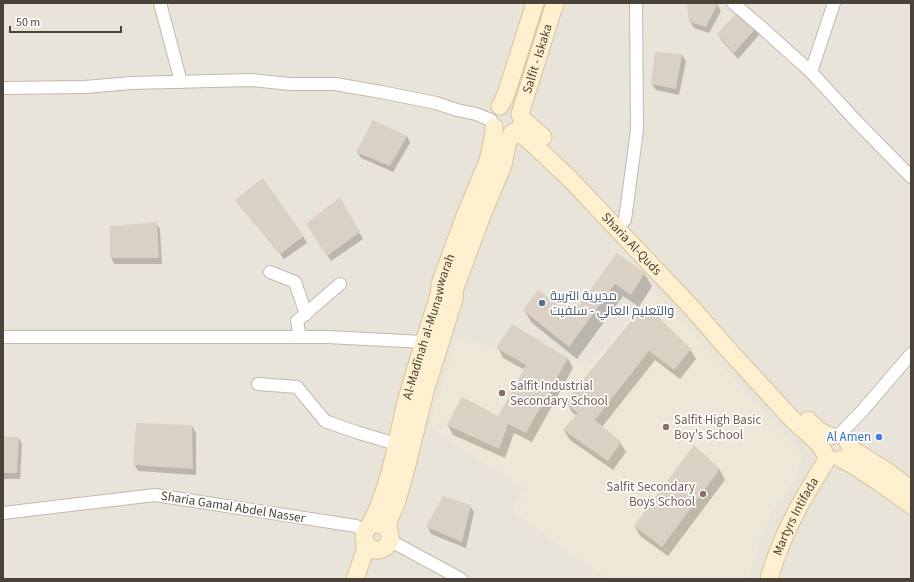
<svg xmlns="http://www.w3.org/2000/svg" width="914" height="582" font-family="'Source Sans 3',Cairo,sans-serif">
<style>
.residential{fill:#e9e4da}
.education{fill:#eee6d6}
.shadow{fill:#0003}
.building{fill:#dad0c4}
.lines{fill:none;stroke-linecap:round;stroke-linejoin:round}
.street-casing{stroke:#c1b9ae;stroke-width:14}
.secondary-casing{stroke:#d5c39c;stroke-width:19}
.street{stroke:#fff;stroke-width:12}
.secondary{stroke:#fef0ce;stroke-width:17}
.service-dot{fill:#5c6f8a;stroke:#fff;stroke-width:1.5}
.education-dot{fill:#8d6e63;stroke:#fff;stroke-width:1.5}
.shop-dot{fill:#3f7fe0;stroke:#fff;stroke-width:1.5}
.labels{text-anchor:middle;dominant-baseline:central;stroke-width:3.5;stroke-linejoin:round;paint-order:stroke}
.street-label{font-size:13px;fill:#4a4339;stroke:#fff}
.service-label{font-size:13px;fill:#4e5e75;stroke:#fff;text-anchor:start}
.education-label{font-size:13px;fill:#785e54;stroke:#fff;text-anchor:start}
.shop-label{font-size:13px;fill:#366cbe;stroke:#fff;text-anchor:end}
</style>
<rect width="100%" height="100%" fill="#f6f2ec"/>
<rect class="residential" x="3" y="3" width="908" height="576"/>
<path class="education" d="M653,290l150,165 -10,26 -20,30 -11,24 -14,44h-142l-14,-12 -14,-8 -67,-50 16,-19 -98,-64 28,-89 39,11 16,-24 74,45z"/>
<g class="shadow">
<path d="M688,3h27l2,1 4,7 -12,22 -15,-5 -4,-6z"/>
<path d="M756,28l3,7 -21,24 -16,-18 -4,-6z"/>
<path d="M656,54l26,1 4,6 -7,34 -23,-5 -4,-6z"/>
<path d="M407,136l3,7 -17,29 -32,-14 -4,-6z"/>
<path d="M339,198l24,41 -32,22 -20,-30z"/>
<path d="M236,200l67,36 4,7 -23,16 -44,-53z"/>
<path d="M156,223l4,6 2,35h-48l-3,-7z"/>
<path d="M617,254l27,19 8,13 -13,21 -16,-11 -46,63 -45,-36 -8,-13 48,7z"/>
<path d="M645,306l45,43 6,10 -16,20 -25,-19 -53,67 18,15 6,10 -13,18 -43,-30 -6,-9 13,-15 -5,-4 -5,-10z"/>
<path d="M498,348l70,10 5,10 -41,74 -18,-9 -9,25 -52,-23 -5,-10 51,-7 26,-48 -22,-12z"/>
<path d="M192,426l4,7v42l-58,-4 -4,-7z"/>
<path d="M3,438h16l3,6 -2,35h-17z"/>
<path d="M694,447l26,23 5,10 -57,76 -28,-20 -5,-10z"/>
<path d="M470,506l4,6 -8,36 -35,-14 -3,-7z"/>
</g>
<g class="building">
<path d="M687,3h31l-12,24 -17,-5z"/>
<path d="M737,13l19,15 -22,25 -17,-19z"/>
<path d="M655,52l27,2 -6,35 -25,-5z"/>
<path d="M373,120l34,16 -17,30 -34,-14z"/>
<path d="M263,178l41,58 -24,18 -45,-54z"/>
<path d="M340,197l20,35 -33,24 -21,-32z"/>
<path d="M157,222l2,36h-49v-32z"/>
<path d="M617,253l28,20 -14,22 -16,-11 -46,63 -46,-37 15,-20 34,25z"/>
<path d="M645,304l46,45 -17,21 -25,-19 -54,69 26,22 -13,19 -45,-31 15,-17 -13,-11z"/>
<path d="M512,324l56,34 -42,75 -18,-9 -9,25 -52,-24 15,-28 36,19 28,-51 -30,-17z"/>
<path d="M136,423l56,2 1,44 -60,-4z"/>
<path d="M3,437h16l-2,36h-14z"/>
<path d="M694,445l26,24 -58,78 -28,-21z"/>
<path d="M443,496l28,9 -9,37 -36,-15z"/>
</g>
<g class="lines">
<defs>
<g id="street">
<path d="M160,3l21,79"/>
<path d="M733,3l27,23 51,46 45,49 55,56"/>
<path d="M811,72l23,-69"/>
<path d="M3,88l82,-1 46,-4 121,-3 38,4h45l46,8 55,11 21,7 19,4 15,6"/>
<path d="M625,220l12,-90 -1,-127"/>
<path d="M270,272l25,10 11,32"/>
<path d="M3,337h324l97,5"/>
<path d="M300,337l-3,-16 43,-37"/>
<path d="M258,384l39,3 28,34 31,11 40,12"/>
<path d="M839,435l24,-25 48,-56"/>
<path d="M3,513l152,-18 201,31 9,6"/>
<path d="M389,540l72,39"/>
</g>
<g id="secondary">
<path d="M500,106l3,-5 4,-10 28,-88"/>
<path id="s1" d="M520,114l35,-111"/>
<path d="M521,118l22,19"/>
<path id="s2" d="M515,131l4,1 15,13 36,34 122,129 33,38 66,72 28,26 5,8"/>
<path d="M808,420c7,7 13,14 23,16"/>
<path d="M848,442l2,5 3,3 35,22 23,17"/>
<path d="M841,459l10,5 29,19 31,22"/>
<circle cx="377" cy="537" r="13"/>
<path id="s3" d="M368,528c21,-35 28,-83 37,-122 10,-37 22,-74 34,-111l1,-11 26,-71 22,-52 6,-28v-6"/>
<path d="M389,531l-1,-6 1,-5 7,-16 10,-35 20,-81 28,-89 1,-11 26,-70 22,-53 4,-20 5,-12"/>
<path d="M355,579l10,-28v-10"/>
<path id="s4" d="M769,579c3,-10 6,-20 10,-29 12,-33 31,-63 49,-92"/>
</g>
</defs>
<use href="#street" class="street-casing"/>
<use href="#secondary" class="secondary-casing"/>
<use href="#street" class="street"/>
<use href="#secondary" class="secondary"/>
</g>
<circle class="service-dot" cx="542" cy="303" r="4"/>
<g class="education-dot">
<circle cx="502" cy="393" r="4"/>
<circle cx="666" cy="427" r="4"/>
<circle cx="703" cy="494" r="4"/>
</g>
<circle class="shop-dot" cx="879" cy="437" r="4"/>
<g class="labels">
<g class="street-label">
<text stroke="none"><textPath href="#s1" startOffset="58">Salfit - Iskaka</textPath></text>
<text stroke="none"><textPath href="#s2" startOffset="163">Sharia Al-Quds</textPath></text>
<text stroke="none"><textPath href="#s3" startOffset="211">Al-Madīnah al-Munawwarah</textPath></text>
<text transform="translate(233 507) rotate(9)">Sharia Gamal Abdel Nasser</text>
<text stroke="none"><textPath href="#s4" startOffset="68">Martyrs Intifada</textPath></text>
</g>
<g class="service-label">
<text x="550" y="296">مديرية التربية<tspan x="550" dy="15">والتعليم العالي - سلفيت</tspan></text>
</g>
<g class="education-label">
<text x="510" y="386">Salfit Industrial<tspan x="510" dy="15">Secondary School</tspan></text>
<text x="674" y="420">Salfit High Basic<tspan x="674" dy="15">Boy's School</tspan></text>
<text x="695" y="487" text-anchor="end">Salfit Secondary<tspan x="695" dy="15">Boys School</tspan></text>
</g>
<g class="shop-label">
<text x="871" y="437">Al Amen</text>
</g>
</g>
<rect width="914" height="582" fill="none" stroke="#4a4339" stroke-width="8"/>
<path d="M10 26v6h111v-6" fill="none" stroke="#4a4339" stroke-width="2"/>
<text x="16" y="26" font-size="12" fill="#4a4339" stroke="#ffffff" stroke-width="3" paint-order="stroke">50 m</text>
</svg>
